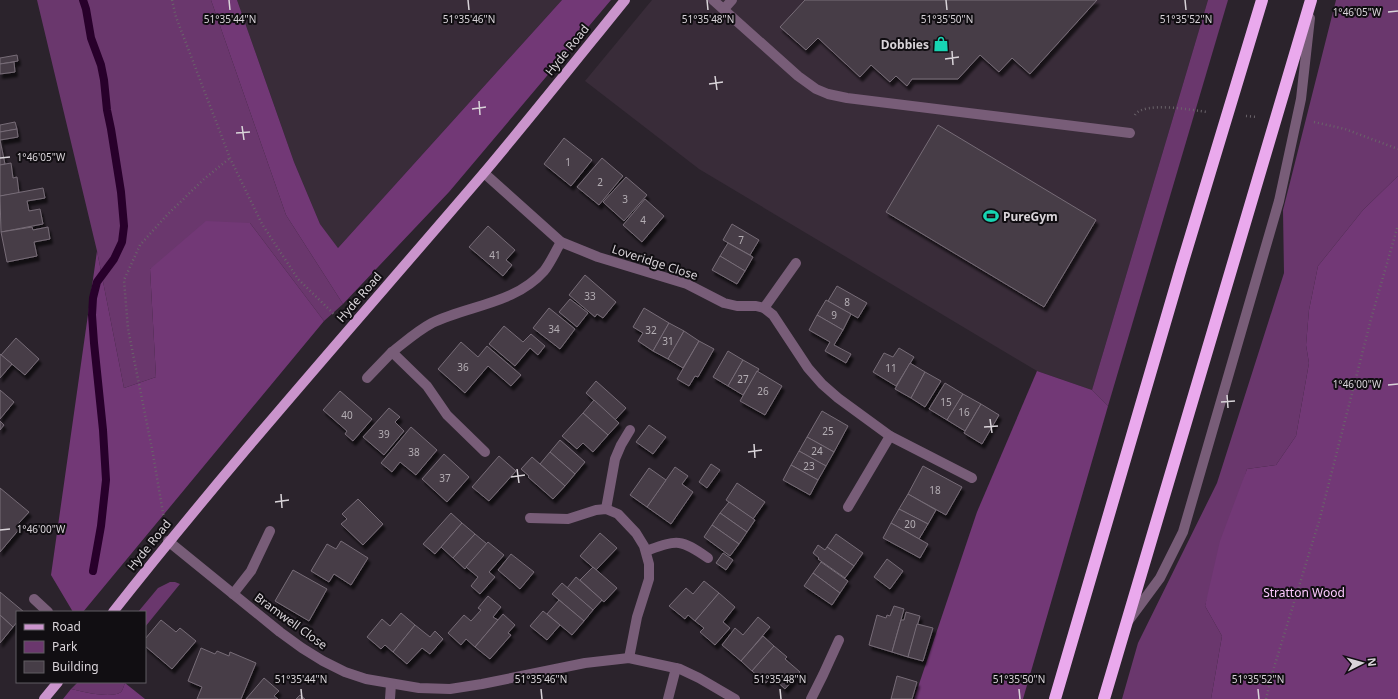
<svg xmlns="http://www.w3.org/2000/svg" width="1398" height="699" font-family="'Noto Sans',sans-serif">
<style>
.built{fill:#392c39}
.green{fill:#6a376d}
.forest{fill:#723876}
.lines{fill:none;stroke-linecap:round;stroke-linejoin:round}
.stream{stroke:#28002b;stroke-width:8}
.building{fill:#463d47;stroke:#776c77;filter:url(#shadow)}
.path{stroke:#6a636a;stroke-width:2.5;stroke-dasharray:1 3;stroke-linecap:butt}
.minor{stroke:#785d78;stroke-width:10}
.major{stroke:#ca94cc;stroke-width:10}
.highway{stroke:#eaa9ed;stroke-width:12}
.ticks{fill:none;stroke:#d9d4d9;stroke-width:1.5}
.labels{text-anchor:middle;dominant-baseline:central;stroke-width:4;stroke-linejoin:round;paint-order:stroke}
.number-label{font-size:10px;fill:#b4aeb4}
.poi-label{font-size:12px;font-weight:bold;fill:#d9d4d9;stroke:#110e12;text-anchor:end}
.street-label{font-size:12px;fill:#d9d4d9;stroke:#110e12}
.park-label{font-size:12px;fill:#fdcbff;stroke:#110e12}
.ticks-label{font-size:10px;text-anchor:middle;fill:#d9d4d9;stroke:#110e12;stroke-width:4;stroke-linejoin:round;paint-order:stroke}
</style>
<defs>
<filter id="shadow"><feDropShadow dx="2.5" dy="4.5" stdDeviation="1" flood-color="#0009"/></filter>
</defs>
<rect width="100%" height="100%" fill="#2b232c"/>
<g class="built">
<path d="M237,0h325l-224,248 -18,-24 -26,-62z"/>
<path d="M652,0h556l-116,390 -55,-19 -338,-202 -114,-88z"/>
</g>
<g class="green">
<path d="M37,0h174l75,215 57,89 -19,17 -74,-98 -100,46 6,108 -32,11 -27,-137z"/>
<path d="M1208,0h20l-120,406 -16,-16z"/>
<path d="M1336,0h62v176l-35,34 -45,56 -9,44 -3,35 3,18 -13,73 -20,29 -29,4 -42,137 17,30 -11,63h-89l16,-56 79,-160 67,-210 -1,-63z"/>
<path d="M170,582h5l5,2 -35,43v-15h-7l20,-24z"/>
<path d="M78,682h46l1,1c-1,2 -2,7 -4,9 -9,7 -38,0 -50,-3z"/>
</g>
<g class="forest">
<path d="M211,0h26l57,162 26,62 18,24 224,-248h49l-162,192 -106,112 -57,-89z"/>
<path d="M1398,176v523h-187l11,-63 -17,-30 15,-65 27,-72 29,-4 20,-29 13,-73 -3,-18 3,-35 9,-44 45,-56z"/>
<path d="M206,221l44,2 74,98 -241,291h-10l-22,-37 46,-324 27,137 32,-11 -6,-108z"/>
<path d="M1037,371l55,19 16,16 -85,293h-109l63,-187z"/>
<path d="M125,683l20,16h-82l8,-10c12,3 41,10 50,3 2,-2 3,-7 4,-9z"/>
</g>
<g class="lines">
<path class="stream" d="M83,0l3,9 5,29 10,27 3,15 3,30 4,19 10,63 3,34 -2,16 -8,17 -17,23 -4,16 -1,17 2,28 9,87 3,50 -5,46 -8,45"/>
</g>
<g class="building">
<path d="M805,0h292l-67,74 -18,-16 -13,14 -19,-17 -22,24h-46l-5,7 -11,-10 -6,6 -19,-17 -11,12 -42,-39 -12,12 -26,-23z"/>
<path d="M17,55l1,6 -18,3v-6z"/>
<path d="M14,62l1,10 -15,2v-10z"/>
<path d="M15,122l2,7 -17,3v-7z"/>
<path d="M938,125l158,95 -52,87 -158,-95z"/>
<path d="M17,129l1,8 -18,3 5,24 -5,1v-33z"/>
<path d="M564,138l28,22 -21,26 -27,-22z"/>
<path d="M602,158l21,18 -24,29 -22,-18z"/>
<path d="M11,163l2,15 4,-1 2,16 -19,3v-31z"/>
<path d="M626,177l21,18 -23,26 -21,-19z"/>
<path d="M43,188l2,10 -18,3 2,10 11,-2 3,15 -42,8 -1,-36z"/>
<path d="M645,199l19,17 -22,26 -19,-17z"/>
<path d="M732,224l27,16 -9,15 -27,-15z"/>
<path d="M488,226l27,24 -9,10 6,5 -9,11 -34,-29z"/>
<path d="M32,227l1,3 15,-3 2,12 -16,3 3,14 -30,6 -6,-30z"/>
<path d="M728,243l25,14 -8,14 -25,-15z"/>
<path d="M720,256l25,15 -8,13 -25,-14z"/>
<path d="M585,275l31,27 -13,16 -6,-4 -2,3 -26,-22z"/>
<path d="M837,286l30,17 -9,15 -30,-17z"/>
<path d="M570,299l18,14 -11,14 -18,-15z"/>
<path d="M826,300l25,14 -8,16 -26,-15z"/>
<path d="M549,308l26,21 -15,20 -27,-21z"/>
<path d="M644,308l25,15 -16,28 -15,-10 5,-8 -10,-6z"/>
<path d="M817,315l26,15 -9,15 17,9 -5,9 -21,-12 5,-9 -21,-12z"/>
<path d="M669,323l15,8 -16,28 -15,-8z"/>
<path d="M504,326l19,16 8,-8 14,12 -7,9 -8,-7 -15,18 -26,-22z"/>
<path d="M684,331l15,10 -16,27 -15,-9z"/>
<path d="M16,338l23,21 -14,16 -24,-20z"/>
<path d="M699,341l15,8 -16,28 -3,-1 -6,10 -12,-7z"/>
<path d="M461,342l17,15 9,-11 34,29 -10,11 -23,-20 -23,27 -27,-24z"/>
<path d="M899,348l15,9 -18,29 -23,-14 11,-19 9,4z"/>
<path d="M728,351l15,9 -15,26 -15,-9z"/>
<path d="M0,354l12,10 -12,14z"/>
<path d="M743,360l16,9 -16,26 -15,-9z"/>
<path d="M910,363l15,9 -14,26 -16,-9z"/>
<path d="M757,371l25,15 -17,29 -25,-14z"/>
<path d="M925,372l16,9 -16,26 -14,-9z"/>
<path d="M596,381l30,27 -11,12 -29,-27z"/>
<path d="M945,383l18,11 -16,26 -18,-11z"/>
<path d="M0,390l14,12 -14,17z"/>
<path d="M340,391l32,28 -19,22 -8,-7 2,-3 -24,-21z"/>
<path d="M963,394l18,10 -16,27 -18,-11z"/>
<path d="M594,400l25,23 -11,12 -25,-22z"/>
<path d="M981,404l18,11 -17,29 -18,-11z"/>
<path d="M389,408l11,9 -5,5 9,9 -20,24 -21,-18z"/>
<path d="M822,411l26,15 -14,26 -27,-15z"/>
<path d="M583,413l25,22 -15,17 -10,-9 -6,6 -15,-13z"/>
<path d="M0,421l4,4 -4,5z"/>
<path d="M649,425l17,12 -13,17 -17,-12z"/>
<path d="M411,427l26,23 -21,25 -16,-13 -8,10 -11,-9z"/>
<path d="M807,437l27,15 -8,14 -27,-15z"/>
<path d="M560,440l25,22 -10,12 -25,-22z"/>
<path d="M799,451l27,15 -8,14 -27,-15z"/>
<path d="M550,452l25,22 -10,12 -25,-22z"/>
<path d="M444,454l25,23 -22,25 -25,-23z"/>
<path d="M499,456l17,15 -27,30 -17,-14z"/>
<path d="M532,457l33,29 -12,13 -25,-22 1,-1 -8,-7z"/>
<path d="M711,464l9,6 -13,18 -8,-6z"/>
<path d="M791,465l27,15 -8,15 -27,-15z"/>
<path d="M923,466l39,21 -16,28 -38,-21z"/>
<path d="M675,467l13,9 -6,8 11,8 -22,32 -24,-17z"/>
<path d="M649,468l17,12 -19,27 -17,-12z"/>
<path d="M737,483l28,19 -12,17 -27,-19z"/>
<path d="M0,488l29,24 -11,12 3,3 -21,25z"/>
<path d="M908,494l28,16 -8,14 -29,-15z"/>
<path d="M358,499l25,25 -20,21 -22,-21 6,-5 -5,-5z"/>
<path d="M729,502l26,18 -8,12 -27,-19z"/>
<path d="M899,509l29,15 -9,15 -28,-16z"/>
<path d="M451,513l11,10 -27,31 -12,-10z"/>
<path d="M720,513l27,19 -8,12 -27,-19z"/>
<path d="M462,523l13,11 -22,24 -12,-11z"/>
<path d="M891,523l37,21 -8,14 -37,-20z"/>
<path d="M712,525l27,19 -9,12 -26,-19z"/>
<path d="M600,533l17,15 -21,22 -16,-14z"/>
<path d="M475,534l12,10 -22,25 -12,-11z"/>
<path d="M836,534l27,19 -9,13 -27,-19z"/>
<path d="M341,541l27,17 -17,27 -17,-11 -5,8 -18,-11 16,-27 9,5z"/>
<path d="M488,542l16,13 -15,17 6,5 -15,17 -9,-8 7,-9 -12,-10z"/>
<path d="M818,545l7,5 2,-3 27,19 -9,12 -27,-19 1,-1 -6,-5z"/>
<path d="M723,553l10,7 -7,10 -10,-7z"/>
<path d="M511,554l23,18 -14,17 -22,-19z"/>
<path d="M887,559l16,12 -13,18 -16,-12z"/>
<path d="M821,562l27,19 -8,12 -27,-20z"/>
<path d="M593,567l24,21 -13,14 -24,-22z"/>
<path d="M293,570l34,19 -18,32 -34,-20z"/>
<path d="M813,573l27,20 -8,12 -28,-19z"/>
<path d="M576,577l26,23 -9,10 -26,-22z"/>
<path d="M704,581l15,12 -24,28 -7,-6 -3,4 -16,-13 17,-18 7,6z"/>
<path d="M562,583l31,27 -9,11 -32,-27z"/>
<path d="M0,592l24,20h-7v10l-4,5 -13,-12z"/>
<path d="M719,593l16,14 -12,15 7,6 -15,17 -15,-13 4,-4 -9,-7z"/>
<path d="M488,596l13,11 -8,10 5,3 -23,27 -9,-8 -5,6 -13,-12 16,-18 7,6 10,-11 -3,-2z"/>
<path d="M559,600l25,21 -12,14 -25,-21z"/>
<path d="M894,606l10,3 -12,43 -23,-7 8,-30 9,3 1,-3 3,1z"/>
<path d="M543,611l17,14 -13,15 -17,-14z"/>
<path d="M906,612l14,4 -12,41 -16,-5 9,-32h3z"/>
<path d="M401,613l14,12 -22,27 -8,-7 -4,4 -14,-12 15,-18 8,7z"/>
<path d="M503,614l12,11 -7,8 3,2 -21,24 -15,-12z"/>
<path d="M0,615l13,12 -13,16z"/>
<path d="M758,617l12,10 -29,34 -19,-16 13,-17 8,7z"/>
<path d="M161,620l15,12 4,-4 16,13 -24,28 -27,-23v-7z"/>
<path d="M917,624l16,4 -10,33 -15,-4z"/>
<path d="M415,625l15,12 5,-6 8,8 -13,15 -8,-6 -15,16 -14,-12z"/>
<path d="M763,636l11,10 -22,25 -11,-10z"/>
<path d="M774,646l13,11 -2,2 15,13 -15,17 -14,-13 -5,7 -14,-12z"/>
<path d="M201,648l14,6 2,-3 12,5 1,-4 26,11 -15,36h-44l5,-12 -14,-6z"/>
<path d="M897,676l20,6 -5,17h-21z"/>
<path d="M264,678l15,13 -5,5 4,3h-32z"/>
<path d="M300,695l5,4h-9z"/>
</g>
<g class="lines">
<g class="path">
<path d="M172,0l4,17 54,141 32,66 36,55 39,38"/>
<path d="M1135,115c8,-14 58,-5 72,-3"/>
<path d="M1246,116l11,1"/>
<path d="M1314,122l31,7 53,20"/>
<path d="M164,519l-11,-65 -25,-125 -4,-49 16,-35 27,-30 37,-36 26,-21"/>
<path d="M1266,699l6,-25 48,-156 51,-199 27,-94"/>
</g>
<g class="minor">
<path d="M713,0l85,76 18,13 12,5 19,4 283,35"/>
<path d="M724,9l8,-9"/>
<path d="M484,173l77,69 37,15 89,27 37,19 13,3h19l8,2 9,7 35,53 14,16 16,14 52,38 82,42"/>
<path d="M764,308l32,-45"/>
<path d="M367,378l25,-26"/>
<path d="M485,452l-38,-37 -20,-29 -35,-34c13,-10 25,-21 40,-29 37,-18 83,-19 112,-52 7,-9 11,-19 17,-29"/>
<path d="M848,507l42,-71"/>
<path d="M606,509l9,-50 6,-14 9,-15"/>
<path d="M530,518l38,1 28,-9 10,-1 12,5 18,19 8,13 5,18v15l-12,38 -8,41"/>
<path d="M168,541l112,91 22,16 21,13 22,11 21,7 53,9 31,1 32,-5 103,-21 44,-5 51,11 19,9 36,21"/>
<path d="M646,551c31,-11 34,-13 62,7"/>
<path d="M233,594l18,-23 19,-40"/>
<path d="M34,599l14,13"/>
<path d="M1129,620l31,-42 23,-46 96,-331 22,-102 9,-81"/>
<path d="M390,699l1,-15"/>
<path d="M668,699l8,-31"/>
<path d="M811,699l12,-24 16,-35"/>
</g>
<g class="major">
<path d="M113,612c118,-150 246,-293 370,-438 48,-57 95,-116 142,-174"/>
<path d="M44,699l14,-17"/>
</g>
<g class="highway">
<path d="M1055,699l126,-431 81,-268"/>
<path d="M1104,699l207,-699"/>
</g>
</g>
<path class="ticks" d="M229,0l1,10M468,0l1,10M707,0l1,10M946,0l1,10M1185,0l1,10M1388,12l10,-1M952,51l1,14M945,59l14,-2M715,76l2,14M709,84l14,-2M479,101l1,14M472,109l14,-2M242,126l2,14M236,133l14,-1M0,158l10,-1M1388,385l10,-1M1227,395l1,13M1221,402l14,-1M990,419l2,14M984,427l14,-1M754,444l1,14M748,452l14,-2M517,469l2,14M511,477l14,-2M281,494l1,14M275,502l14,-2M0,530l10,-1M301,689l1,10M541,689l1,10M780,689l1,10M1019,689l1,10M1258,689l1,10"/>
<defs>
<symbol id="shop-bare" viewBox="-9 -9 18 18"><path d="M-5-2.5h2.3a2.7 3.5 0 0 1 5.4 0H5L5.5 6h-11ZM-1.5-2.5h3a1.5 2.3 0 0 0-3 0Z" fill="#17d5b3" stroke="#110e12" stroke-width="2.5" paint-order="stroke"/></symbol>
<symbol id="stadium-bare" viewBox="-9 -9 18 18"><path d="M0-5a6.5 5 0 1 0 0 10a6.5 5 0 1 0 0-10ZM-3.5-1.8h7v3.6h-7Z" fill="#17d5b3" stroke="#110e12" stroke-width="2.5" paint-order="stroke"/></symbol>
</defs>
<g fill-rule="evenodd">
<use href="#shop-bare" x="930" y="33" width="22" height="22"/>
<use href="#stadium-bare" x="980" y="205" width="22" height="22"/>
</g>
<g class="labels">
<g class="number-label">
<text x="568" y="162">1</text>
<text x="600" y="182">2</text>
<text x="625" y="199">3</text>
<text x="643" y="220">4</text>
<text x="741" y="240">7</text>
<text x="495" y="255">41</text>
<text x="590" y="296">33</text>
<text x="847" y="302">8</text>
<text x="834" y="315">9</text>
<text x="554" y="329">34</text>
<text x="651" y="330">32</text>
<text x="668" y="341">31</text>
<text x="463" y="367">36</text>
<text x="891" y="368">11</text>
<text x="743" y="379">27</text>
<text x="763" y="391">26</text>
<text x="946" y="402">15</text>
<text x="964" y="412">16</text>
<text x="347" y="415">40</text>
<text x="828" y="431">25</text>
<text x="384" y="434">39</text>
<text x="817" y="451">24</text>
<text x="414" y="452">38</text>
<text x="809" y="466">23</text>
<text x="445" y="478">37</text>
<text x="935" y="490">18</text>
<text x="910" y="524">20</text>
</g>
<g class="poi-label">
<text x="929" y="44">Dobbies</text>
<text x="1003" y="216" text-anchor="start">PureGym</text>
</g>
<g class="street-label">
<text transform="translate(567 50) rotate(-51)">Hyde Road</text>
<text transform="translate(655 262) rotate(18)">Loveridge Close</text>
<text transform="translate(359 297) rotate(-49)">Hyde Road</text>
<text transform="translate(149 545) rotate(-51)">Hyde Road</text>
<text transform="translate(291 621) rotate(36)">Bramwell Close</text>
</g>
<g class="park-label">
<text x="1304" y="592">Stratton Wood</text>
</g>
</g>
<g class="ticks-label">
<text x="1357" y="16">1°46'05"W</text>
<text x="230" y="23">51°35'44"N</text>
<text x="469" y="23">51°35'46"N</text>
<text x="708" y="23">51°35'48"N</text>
<text x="947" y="23">51°35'50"N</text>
<text x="1186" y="23">51°35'52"N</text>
<text x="41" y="161">1°46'05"W</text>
<text x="1357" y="388">1°46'00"W</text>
<text x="41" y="533">1°46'00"W</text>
<text x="301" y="683">51°35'44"N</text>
<text x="541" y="683">51°35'46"N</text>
<text x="780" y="683">51°35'48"N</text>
<text x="1019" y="683">51°35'50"N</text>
<text x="1258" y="683">51°35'52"N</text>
</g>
<rect x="16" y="611" width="130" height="72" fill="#110e12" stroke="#615d62"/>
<rect x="24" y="624" width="20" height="6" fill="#ca94cc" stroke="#615d62"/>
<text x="52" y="631" font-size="12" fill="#d9d4d9">Road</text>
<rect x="24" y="641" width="20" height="12" fill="#6a376d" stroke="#615d62"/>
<text x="52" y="651" font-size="12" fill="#d9d4d9">Park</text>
<rect x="24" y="661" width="20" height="12" fill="#463d47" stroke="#615d62"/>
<text x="52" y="671" font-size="12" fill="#d9d4d9">Building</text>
<g transform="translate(1362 663) rotate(84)" stroke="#110e12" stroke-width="3" paint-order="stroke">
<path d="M0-3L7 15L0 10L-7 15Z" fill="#d9d4d9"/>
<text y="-6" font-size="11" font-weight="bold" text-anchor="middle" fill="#d9d4d9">N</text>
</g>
</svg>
